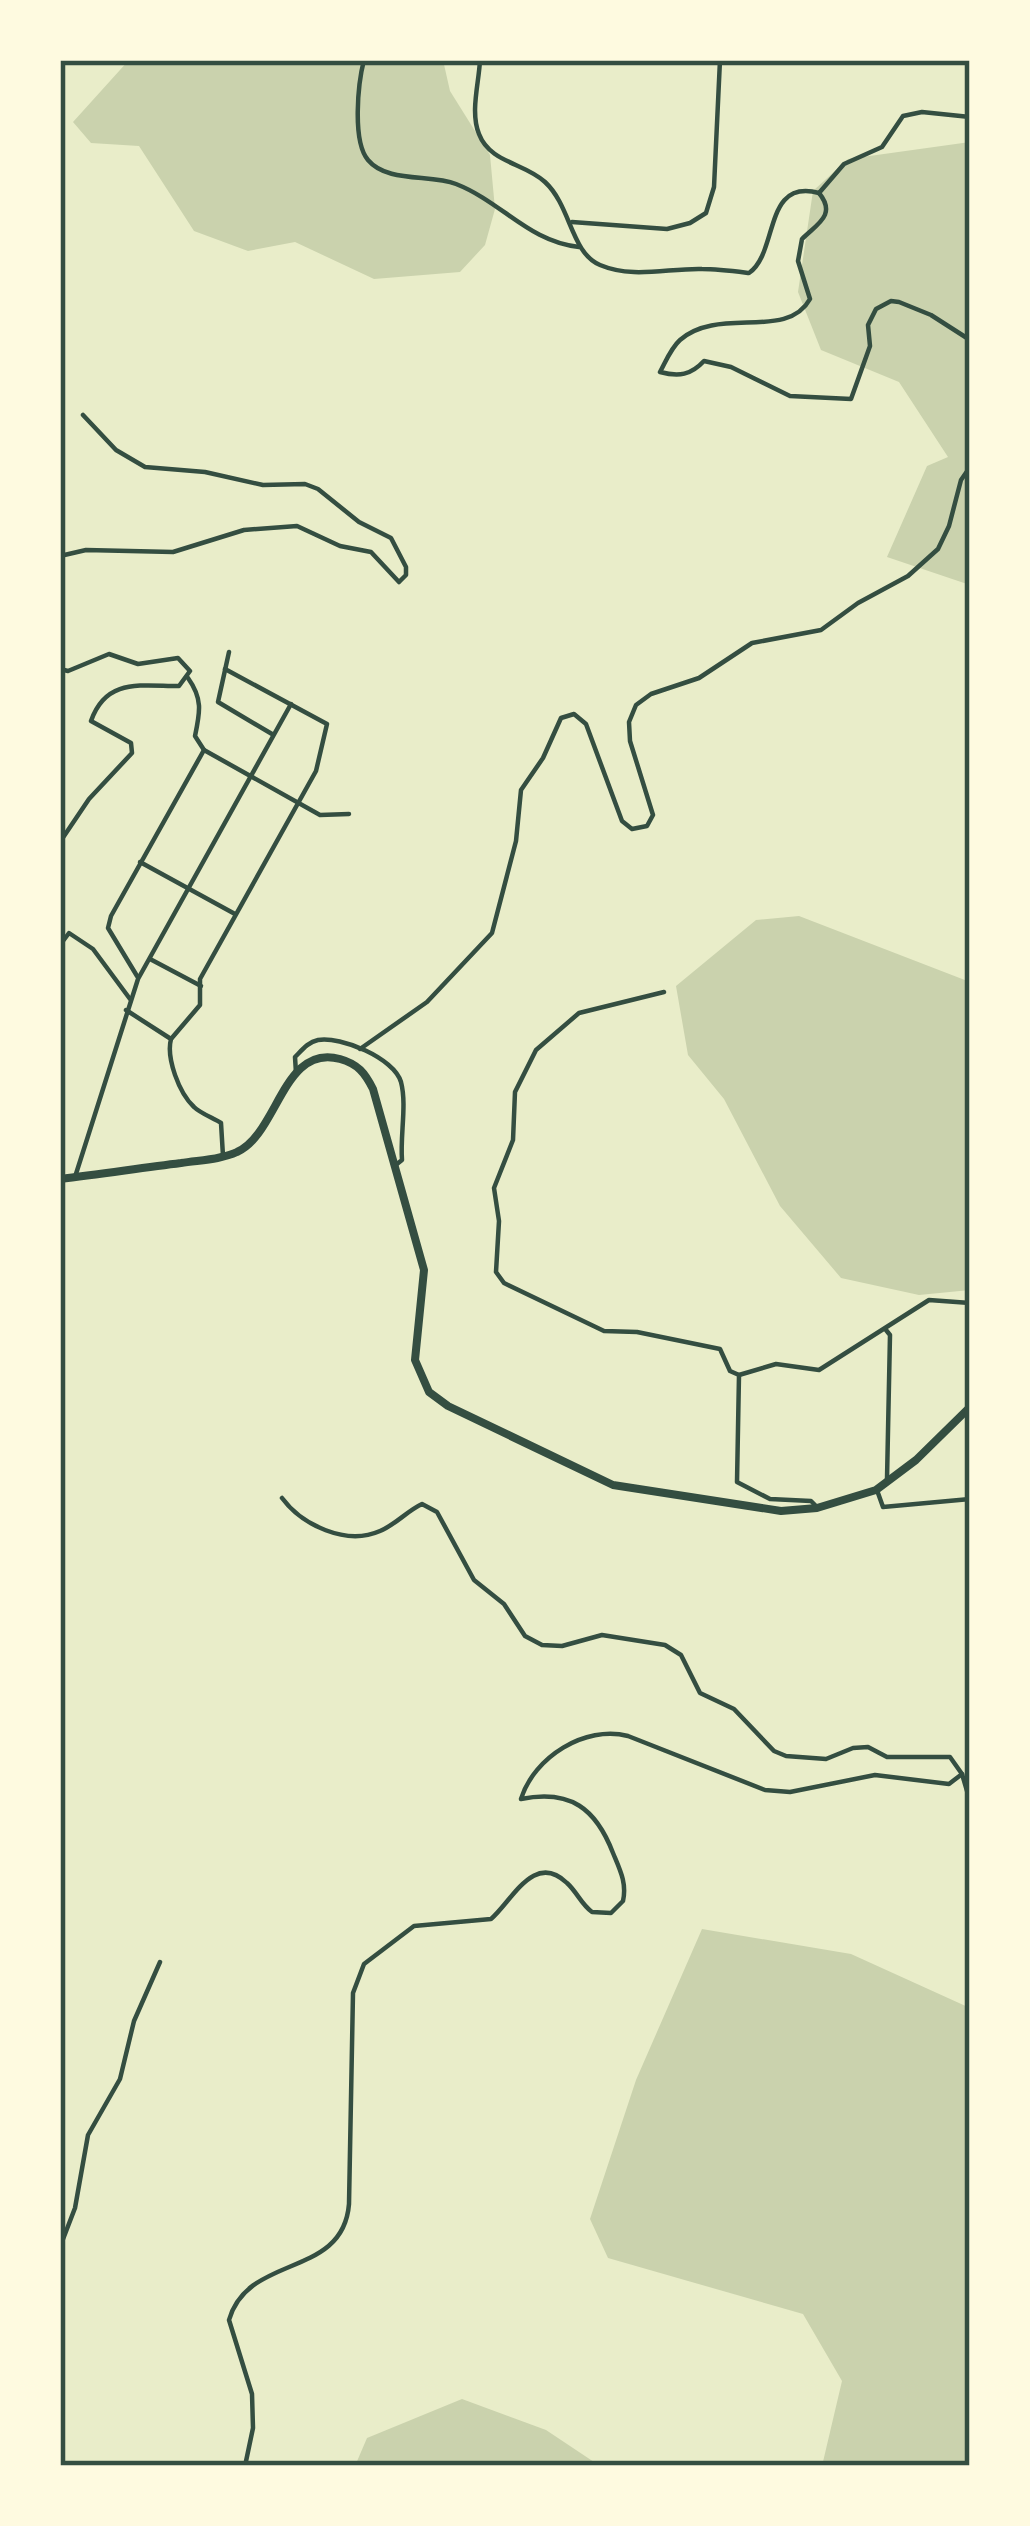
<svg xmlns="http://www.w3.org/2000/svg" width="1030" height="2526" font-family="Ubuntu,sans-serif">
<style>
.green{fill:#cad2ad}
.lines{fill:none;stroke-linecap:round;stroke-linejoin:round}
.minor{stroke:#344e41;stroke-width:4.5}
.trunk{stroke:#344e41;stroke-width:8}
.neatline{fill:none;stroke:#344e41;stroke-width:4.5}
</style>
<rect width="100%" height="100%" fill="#e9edc9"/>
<g class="green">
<path d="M129,60h314l7,31 40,64 5,54 -10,36 -25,27 -86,7 -79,-37 -47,9 -54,-20 -55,-85 -48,-3 -18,-21z"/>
<path d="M970,142v443l-83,-28 40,-91 21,-9 -49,-75 -78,-32 -23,-58 15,-101 35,-32z"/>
<path d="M799,916l171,66v308l-51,5 -78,-17 -61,-72 -56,-107 -36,-44 -12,-69 80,-66z"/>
<path d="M702,1929l149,25 119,54v458h-148l20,-85 -39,-67 -195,-56 -18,-39 46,-139z"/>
<path d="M462,2399l84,31 54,36h-245l12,-28z"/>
</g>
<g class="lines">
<g class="minor">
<path d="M364,60c-6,23 -12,81 4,100 19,23 62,14 88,24 46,18 73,58 123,63"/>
<path d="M480,60c-1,23 -10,52 -1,74 11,29 46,29 66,48 26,24 26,71 55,83 33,14 68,3 102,4 16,0 31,2 47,4 30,-21 14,-95 70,-80"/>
<path d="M819,193c18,22 -2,31 -17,46l-4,22 12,38c-23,42 -91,7 -130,41 -9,8 -14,21 -20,32 19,5 31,3 44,-11l27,6 59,29 61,3 19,-53 -2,-21 8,-16 15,-8 8,1 32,13 39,25"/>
<path d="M819,193l25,-29 38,-17 21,-31 19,-4 48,5"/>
<path d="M572,222l95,7 23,-6 16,-10 8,-26 6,-127"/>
<path d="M60,556l26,-6 87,2 71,-22 53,-4 43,20 31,6 28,30 7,-7v-8l-15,-29 -32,-16 -41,-33 -13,-5 -42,1 -58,-13 -60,-5 -29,-17 -33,-35"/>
<path d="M229,652l-11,50 54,32"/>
<path d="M60,669l8,2 41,-17 29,10 40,-6 12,13 -11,15c-39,0 -73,-8 -88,35l40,22 1,10 -43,46 -29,43"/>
<path d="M188,678c15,21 12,34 7,58l9,14 116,65 29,-1"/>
<path d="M140,862l95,52"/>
<path d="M60,945l9,-12 24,16 37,50"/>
<path d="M150,959l51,27"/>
<path d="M137,976l-29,-48 3,-12 93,-166"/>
<path d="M664,992l-85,21 -43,37 -21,42 -2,48 -19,48 5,33 -3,51 8,11 100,48 33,1 83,17 10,22 9,4 -2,107 33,17 41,2 4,4"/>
<path d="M126,1010l45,29c-5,19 8,54 23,68 6,6 19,11 27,16l2,33"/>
<path d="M171,1039l29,-34v-26l116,-208 11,-47 -102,-55"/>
<path d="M360,1049l67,-47 65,-69 24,-92 5,-51 22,-32 18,-40 13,-4 12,10 36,97 10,8 15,-3 6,-11 -23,-74 -1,-19 7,-17 15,-11 48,-16 53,-35 69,-13 37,-27 50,-27 30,-27 11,-23 12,-46 9,-13"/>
<path d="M296,1073l-1,-16c7,-7 13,-15 23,-17 23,-4 76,18 83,42 6,23 -1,53 1,78l-5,4"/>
<path d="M75,1177l63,-198 153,-275"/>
<path d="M886,1330l4,5 -3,144"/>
<path d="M739,1375l37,-11 43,6 110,-70 41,3"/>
<path d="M878,1493l5,14 87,-8"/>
<path d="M962,1774l8,27"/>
<path d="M970,1815v14"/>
<path d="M60,2247l15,-39 13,-73 32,-56 14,-58 26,-59"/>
<path d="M245,2466l8,-38 -1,-34 -23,-74c19,-67 114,-41 120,-116l4,-211 11,-29 50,-38 77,-7c21,-18 43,-68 76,-36 10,9 14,21 25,29l19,1 12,-12c4,-18 -3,-31 -10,-48 -17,-44 -42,-64 -92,-54 13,-42 64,-74 107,-63l137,54 25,2 85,-17 74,9 13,-10 -12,-17h-63l-19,-10 -15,1 -27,11 -40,-3 -12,-5 -40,-42 -34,-16 -19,-38 -16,-10 -63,-10 -40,11 -20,-1 -17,-9 -21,-32 -30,-24 -37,-68 -15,-8c-15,7 -27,21 -42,27 -34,15 -78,-6 -98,-33"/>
</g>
<path class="trunk" d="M60,1179c41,-5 81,-11 121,-16 18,-3 39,-3 56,-11 41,-18 46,-109 103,-93 18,5 25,14 33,30l51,181 -9,90 14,32 19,14 165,79 168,26 36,-3 59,-18 40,-30 54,-53"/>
</g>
<rect width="1030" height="2526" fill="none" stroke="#fefae0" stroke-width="126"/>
<rect x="63" y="63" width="904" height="2400" class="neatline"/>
</svg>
